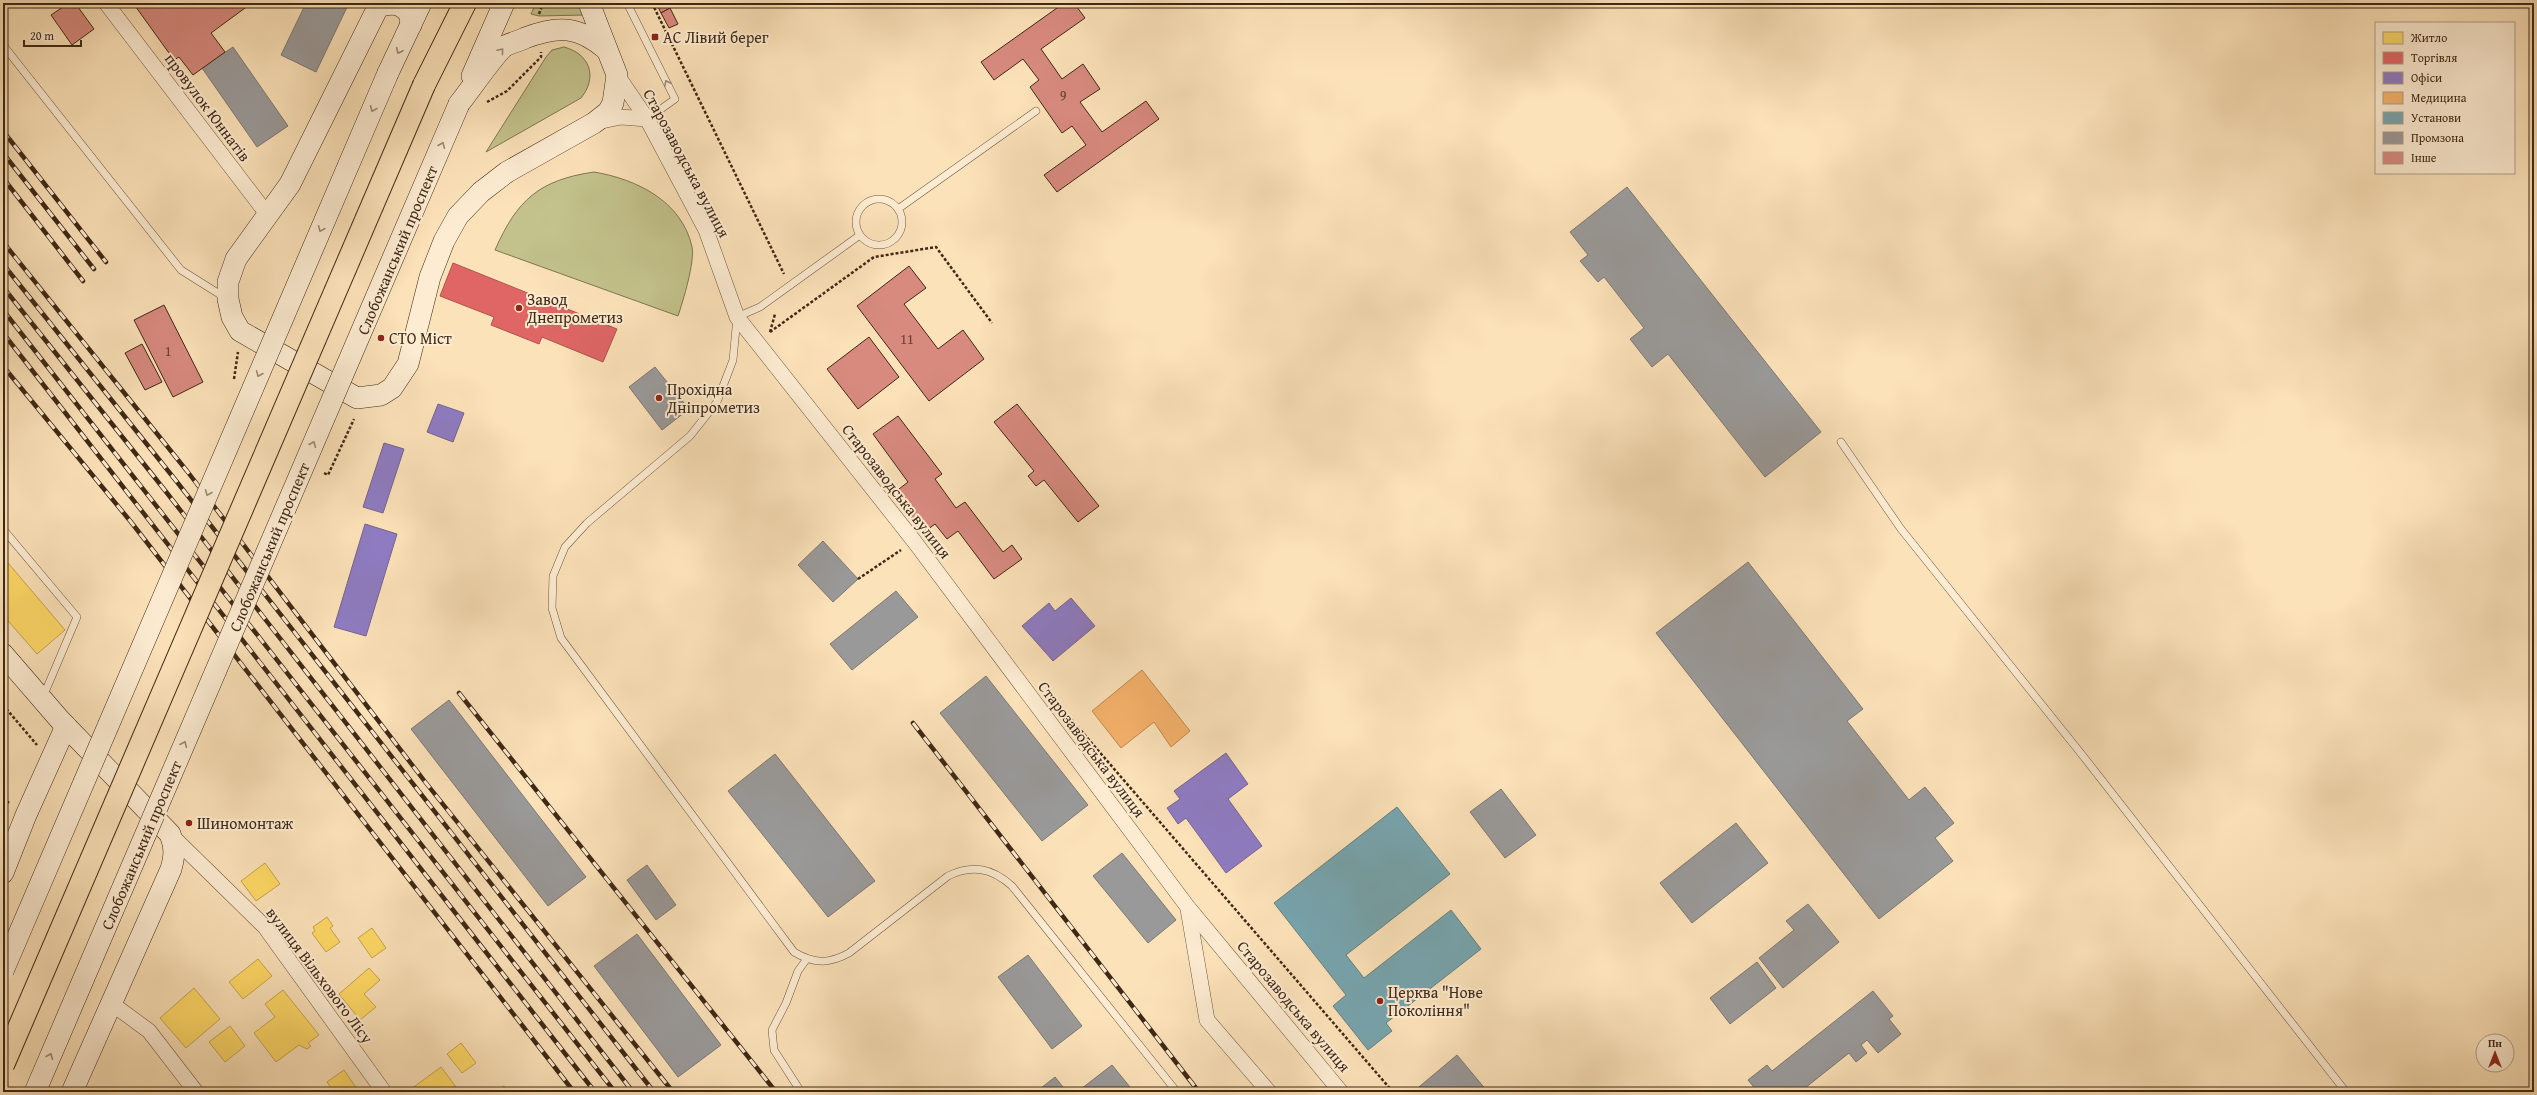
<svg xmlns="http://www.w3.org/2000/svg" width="2537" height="1095" font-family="'Gentium Book Plus',serif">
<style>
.green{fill:#c3c28c;stroke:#817550}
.homes{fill:#ffd966;stroke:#c5a44e}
.shops{fill:#e06666;stroke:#b0534e}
.offices{fill:#8e7cc3;stroke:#76638f}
.health{fill:#f6b26b;stroke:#bf8951}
.public{fill:#76a5af;stroke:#668081}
.industry{fill:#999;stroke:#7e7771}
.building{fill:#d88a7f;stroke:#3f2815}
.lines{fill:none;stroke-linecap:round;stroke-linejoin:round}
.lane-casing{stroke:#6e563e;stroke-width:8}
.street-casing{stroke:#6e563e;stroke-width:16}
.secondary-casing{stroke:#3f2815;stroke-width:22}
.primary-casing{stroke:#3f2815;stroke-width:24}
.path{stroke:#3f2815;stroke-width:2.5;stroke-dasharray:3 2;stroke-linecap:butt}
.lane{stroke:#fdecd2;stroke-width:7}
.street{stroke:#fdecd2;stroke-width:15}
.secondary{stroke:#fdecd2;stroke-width:21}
.primary{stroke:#fce2b9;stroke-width:22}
.rail-casing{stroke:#3f2815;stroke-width:4.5}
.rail{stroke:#fdecd2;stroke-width:3;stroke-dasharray:9;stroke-linecap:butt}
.secondary-bridge-casing{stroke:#3f2815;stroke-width:22;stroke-linecap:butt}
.primary-bridge-casing{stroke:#3f2815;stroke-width:24;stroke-linecap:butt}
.secondary-bridge{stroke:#fdecd2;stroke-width:21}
.primary-bridge{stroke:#fce2b9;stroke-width:22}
.oneway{stroke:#9e8a74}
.poi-dot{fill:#8f2418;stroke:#fdecd2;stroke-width:1.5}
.labels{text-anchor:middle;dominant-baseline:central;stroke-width:4;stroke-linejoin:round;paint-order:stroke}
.number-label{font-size:14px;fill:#654030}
.poi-label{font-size:16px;fill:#3f2815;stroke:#fdecd2;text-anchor:start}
.street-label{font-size:16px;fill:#3f2815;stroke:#fdecd2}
</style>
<rect width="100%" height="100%" fill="#fce2b9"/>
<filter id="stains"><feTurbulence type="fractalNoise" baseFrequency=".005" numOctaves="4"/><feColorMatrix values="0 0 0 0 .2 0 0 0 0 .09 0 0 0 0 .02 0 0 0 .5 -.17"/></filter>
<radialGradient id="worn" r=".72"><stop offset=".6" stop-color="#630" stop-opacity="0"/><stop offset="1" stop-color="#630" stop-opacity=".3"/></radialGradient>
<g class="green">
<path d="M536,3h43l6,12 -46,1 -8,-2z"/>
<path d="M564,47c26,7 34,30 17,51l-95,54 60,-95 6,-7z"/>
<path d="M594,172c42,7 88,29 98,75 3,15 -9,54 -14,69l-183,-66c22,-50 44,-70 99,-78z"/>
</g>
<g class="homes">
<path d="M3,557l62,73 -28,24 -34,-39z"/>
<path d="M265,863l15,21 -24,17 -15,-20z"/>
<path d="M327,917l6,9 -3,2 10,14 -14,10 -14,-19 3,-2 -2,-4z"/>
<path d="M372,928l14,20 -14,10 -14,-20z"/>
<path d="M258,959l14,17 -29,23 -14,-17z"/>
<path d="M369,968l11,12 -16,14 12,13 -16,13 -21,-26z"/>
<path d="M194,988l26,31 -34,29 -26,-30z"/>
<path d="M283,990l36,45 -11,8 3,3 -4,3 -8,-4 -23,17 -22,-29 21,-16 -10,-13z"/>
<path d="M230,1026l15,20 -20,16 -16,-20z"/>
<path d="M461,1043l15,20 -14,10 -15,-19z"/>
<path d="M441,1067l15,20 -7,5h-42z"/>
<path d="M344,1070l15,22h-25l-7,-10z"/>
<path d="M504,1086l4,6h-13z"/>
</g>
<path class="shops" d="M453,263l164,66 -14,33 -61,-25 -3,7 -48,-19 3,-8 -54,-21z"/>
<g class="offices">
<path d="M438,404l26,9 -11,29 -26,-10z"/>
<path d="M384,443l20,6 -21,64 -20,-6z"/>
<path d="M365,524l32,10 -31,102 -32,-9z"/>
<path d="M1071,598l24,28 -42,35 -31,-35 27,-23 6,8z"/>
<path d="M1226,753l22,31 -20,15 34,47 -36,27 -40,-55 -8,6 -11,-16 13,-9 -6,-8z"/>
</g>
<path class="health" d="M1142,670l48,61 -19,16 -17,-25 -33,26 -29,-37z"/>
<path class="public" d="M1397,807l53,67 -104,81 18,23 87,-68 30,39 -95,74 6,8 -24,19 -35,-44 13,-11 -72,-92z"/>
<g class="industry">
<path d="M306,3h43l-33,69 -35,-17z"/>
<path d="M233,47l55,79 -31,21 -55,-79z"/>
<path d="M1627,187l194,245 -56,45 -97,-123 -16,13 -22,-28 14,-11 -40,-51 -6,5 -18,-21 8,-6 -18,-23z"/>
<path d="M655,367l34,42 -27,21 -33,-43z"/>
<path d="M823,541l35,38 -25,23 -35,-37z"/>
<path d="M1748,562l115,147 -16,12 62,79 16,-13 29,36 -19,15 18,23 -74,58 -223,-286z"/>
<path d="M896,591l22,26 -66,53 -22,-26z"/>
<path d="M986,676l102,129 -46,36 -102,-128z"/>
<path d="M449,700l137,177 -38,29 -137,-177z"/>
<path d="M775,754l100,127 -47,36 -100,-126z"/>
<path d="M1501,789l35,46 -31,23 -35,-46z"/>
<path d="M1736,823l32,40 -76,60 -32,-40z"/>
<path d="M1122,853l54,67 -28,23 -55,-67z"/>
<path d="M647,865l29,40 -20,15 -29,-40z"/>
<path d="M1808,904l31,38 -56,46 -24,-30 35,-28 -8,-9z"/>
<path d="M637,934l84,111 -43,32 -84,-111z"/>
<path d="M1028,955l54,71 -30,23 -54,-72z"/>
<path d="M1757,962l19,26 -46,36 -20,-26z"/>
<path d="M1873,991l20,25 -4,3 12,15 -23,19 -11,-13 -6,5 6,8 -11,9 -7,-9 -49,39h-42l-10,-12 19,-15 5,6z"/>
<path d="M1457,1055l30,36 -74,1z"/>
<path d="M1112,1065l22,27h-57z"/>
<path d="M1055,1077l12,15h-31z"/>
</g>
<g class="building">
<path d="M69,3h6l19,26 -22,16 -21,-30z"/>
<path d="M133,3h108l4,5 -34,25 14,19 -32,23 -14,-18 -5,3z"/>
<path d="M656,3h11l3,5 -9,5z"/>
<path d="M1064,3h10l11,15 -44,31 21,30 21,-15 17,25 -20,13 22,30 44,-31 13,18 -102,73 -13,-17 42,-30 -14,-19 -10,7 -32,-46 9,-7 -16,-21 -29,21 -13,-18z"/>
<path d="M670,8l8,16 -9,4 -8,-15z"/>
<path d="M909,266l17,22 -22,16 34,45 25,-19 21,29 -55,42 -72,-95z"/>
<path d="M164,305l39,77 -30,15 -39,-77z"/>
<path d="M869,337l30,40 -41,32 -31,-40z"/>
<path d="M142,344l20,38 -17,8 -20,-37z"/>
<path d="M1017,404l82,102 -21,16 -34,-42 -8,6 -8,-10 6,-5 -40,-49z"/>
<path d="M898,416l44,58 -7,5 21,29 9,-6 38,50 9,-7 10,14 -28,20 -36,-48 -11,8 -12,-15 -12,9 -18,-24 5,-4 -11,-16 9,-7 -35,-48z"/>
</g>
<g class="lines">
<defs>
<g id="lane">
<path d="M627,3l48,96 -28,20"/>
<path d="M3,45l178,225 43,27"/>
<circle cx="879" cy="222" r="23"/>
<path d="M898,209l138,-98"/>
<path d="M860,235l-100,72 -23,10 -4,43 -16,42 -27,34 -103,87 -22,24 -12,29 -1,32 9,30 233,314c20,12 35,12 55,1l99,-77c24,-12 44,-8 64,10l165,206"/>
<path d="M1841,442l60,87 182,227 263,336"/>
<path d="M3,529l74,88 -34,80"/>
<path d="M801,1092l-27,-42 -2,-20 14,-27 12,-32 8,-11"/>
</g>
<g id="street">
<path d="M106,3l161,211"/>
<path d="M617,75l30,44 59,111 31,87 177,224 273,365 154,186"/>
<path d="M597,122l24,-5 26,2"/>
<path d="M170,834l95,93 119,165"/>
<path d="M1188,909l19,111 62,72"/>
<path d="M111,1003l38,28 47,61"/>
</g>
<g id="secondary">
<path d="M380,3l-90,181 -54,75 -8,23v17l4,18 8,14 117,67 24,-3 11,-7 16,-24 22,-87 14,-36 14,-25 23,-24 26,-20 87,-49 14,-11 5,-9 4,-28 -28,-72"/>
<path d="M377,7c14,-4 24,-5 33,8l1,10"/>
<path d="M388,73l33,-70"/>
<path d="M472,76l32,-73"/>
<path d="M459,104c9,-11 37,-52 46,-58 6,-3 14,-5 20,-8 34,-13 54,-12 82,12"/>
<path d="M3,654l57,66 110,114c5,13 5,21 1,35l-99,223"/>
<path d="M3,873l23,-58 40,-89"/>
</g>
<path id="primary" d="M424,85l41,-82"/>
</defs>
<use href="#lane" class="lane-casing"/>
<use href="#street" class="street-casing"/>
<use href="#secondary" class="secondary-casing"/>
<use href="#primary" class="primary-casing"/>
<g class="path">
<path d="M652,3l132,271"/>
<path d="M539,14l4,-11"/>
<path d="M487,102l20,-11 34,-34v-5"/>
<path d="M770,332l5,-18"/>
<path d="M770,332l104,-75 62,-10 56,76"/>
<path d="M234,379l4,-27"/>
<path d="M324,473l4,2 26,-56"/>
<path d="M858,579l43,-29"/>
<path d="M3,705l34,40"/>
<path d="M1071,719l322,373"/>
<path d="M3,798l6,5"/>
</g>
<use href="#lane" class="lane"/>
<use href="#street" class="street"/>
<use href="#secondary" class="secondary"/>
<use href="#primary" class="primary"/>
<defs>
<g id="rail">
<path d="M3,131l103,131"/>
<path d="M3,153l91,116"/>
<path d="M3,178l80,103"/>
<path d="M3,242l184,229 239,312 247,309"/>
<path d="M3,264l174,218 477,610"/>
<path d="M3,287l164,206 466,599"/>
<path d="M3,310l612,782"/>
<path d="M3,333l592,759"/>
<path d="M3,366l128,156 443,570"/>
<path d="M459,693l317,399"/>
<path d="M913,723l286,369"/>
</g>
</defs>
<use href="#rail" class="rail-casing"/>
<use href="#rail" class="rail"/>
<defs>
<g id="secondary-bridge">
<path d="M3,971l385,-898"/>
<path d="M35,1092l424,-988"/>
</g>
<path id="primary-bridge" d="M3,1065l421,-980"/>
</defs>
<use href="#secondary-bridge" class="secondary-bridge-casing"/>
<use href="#primary-bridge" class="primary-bridge-casing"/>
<use href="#secondary-bridge" class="secondary-bridge"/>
<use href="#primary-bridge" class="primary-bridge"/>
</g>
<defs><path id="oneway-chevron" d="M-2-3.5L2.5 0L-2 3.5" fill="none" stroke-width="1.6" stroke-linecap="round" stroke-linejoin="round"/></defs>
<g class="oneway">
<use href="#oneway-chevron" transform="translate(399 51) rotate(115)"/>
<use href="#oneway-chevron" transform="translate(501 51) rotate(-50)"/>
<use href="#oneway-chevron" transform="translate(667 83) rotate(-117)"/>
<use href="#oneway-chevron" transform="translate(373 109) rotate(113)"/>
<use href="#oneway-chevron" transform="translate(442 145) rotate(-67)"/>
<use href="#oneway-chevron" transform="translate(321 229) rotate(113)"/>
<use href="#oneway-chevron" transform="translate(259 374) rotate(113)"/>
<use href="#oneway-chevron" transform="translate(313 444) rotate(-67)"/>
<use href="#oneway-chevron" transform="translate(208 493) rotate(113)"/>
<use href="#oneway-chevron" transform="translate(184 744) rotate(-67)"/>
<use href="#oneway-chevron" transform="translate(50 1056) rotate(-67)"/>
</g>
<g class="poi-dot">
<rect x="651" y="33" width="8" height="8" rx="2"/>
<circle cx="519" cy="308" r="4"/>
<circle cx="381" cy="338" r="4"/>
<circle cx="659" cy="398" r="4"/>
<circle cx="189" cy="823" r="4"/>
<circle cx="1380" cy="1001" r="4"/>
</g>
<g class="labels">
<g class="number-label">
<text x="1063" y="95">9</text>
<text x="907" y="339">11</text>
<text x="168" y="351">1</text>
</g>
<g class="poi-label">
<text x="663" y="37">АС Лівий берег</text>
<text x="527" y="299">Завод<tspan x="527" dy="18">Днепрометиз</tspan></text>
<text x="389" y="338">СТО Міст</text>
<text x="667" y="389">Прохідна<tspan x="667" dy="18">Дніпрометиз</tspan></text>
<text x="197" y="823">Шиномонтаж</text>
<text x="1388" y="992">Церква "Нове<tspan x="1388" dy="18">Покоління"</tspan></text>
</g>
<g class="street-label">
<text transform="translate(208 107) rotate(53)">провулок Юннатів</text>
<text transform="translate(687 163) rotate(62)">Старозаводська вулиця</text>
<text transform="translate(397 250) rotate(-67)">Слобожанський проспект</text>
<text transform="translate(897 491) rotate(52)">Старозаводська вулиця</text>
<text transform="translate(269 547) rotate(-67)">Слобожанський проспект</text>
<text transform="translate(1092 749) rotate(53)">Старозаводська вулиця</text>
<text transform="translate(141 845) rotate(-67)">Слобожанський проспект</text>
<text transform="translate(320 975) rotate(53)">вулиця Вільхового Лісу</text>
<text transform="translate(1294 1006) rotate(50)">Старозаводська вулиця</text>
</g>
</g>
<rect width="2537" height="1095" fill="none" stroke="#fce2b9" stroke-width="16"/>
<rect x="4" y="4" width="2529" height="1087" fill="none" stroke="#3f2815" stroke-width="2"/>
<rect x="8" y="8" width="2521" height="1079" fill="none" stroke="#3f2815"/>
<rect x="2375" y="22" width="140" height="152" fill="#fdecd2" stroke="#b19e86"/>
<rect x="2383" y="32" width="20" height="12" fill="#ffd966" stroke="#b19e86"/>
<text x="2411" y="42" font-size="12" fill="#3f2815">Житло</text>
<rect x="2383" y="52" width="20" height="12" fill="#e06666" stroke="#b19e86"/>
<text x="2411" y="62" font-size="12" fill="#3f2815">Торгівля</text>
<rect x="2383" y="72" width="20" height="12" fill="#8e7cc3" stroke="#b19e86"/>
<text x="2411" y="82" font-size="12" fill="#3f2815">Офіси</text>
<rect x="2383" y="92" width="20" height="12" fill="#f6b26b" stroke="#b19e86"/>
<text x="2411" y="102" font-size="12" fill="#3f2815">Медицина</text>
<rect x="2383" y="112" width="20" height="12" fill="#76a5af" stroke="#b19e86"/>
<text x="2411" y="122" font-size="12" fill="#3f2815">Установи</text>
<rect x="2383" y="132" width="20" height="12" fill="#999999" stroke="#b19e86"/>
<text x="2411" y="142" font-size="12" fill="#3f2815">Промзона</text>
<rect x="2383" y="152" width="20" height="12" fill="#d88a7f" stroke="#b19e86"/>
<text x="2411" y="162" font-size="12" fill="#3f2815">Інше</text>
<g transform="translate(2495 1053)"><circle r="19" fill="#fdecd2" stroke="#b19e86"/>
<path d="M0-3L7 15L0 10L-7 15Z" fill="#8f2418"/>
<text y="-6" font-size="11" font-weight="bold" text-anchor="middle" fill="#3f2815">Пн</text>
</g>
<path d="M24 40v6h57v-6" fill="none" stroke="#3f2815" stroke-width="2"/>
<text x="30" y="40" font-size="12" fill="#3f2815" stroke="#fdecd2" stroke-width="3" paint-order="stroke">20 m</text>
<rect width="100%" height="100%" filter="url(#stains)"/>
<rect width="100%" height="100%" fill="url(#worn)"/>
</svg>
